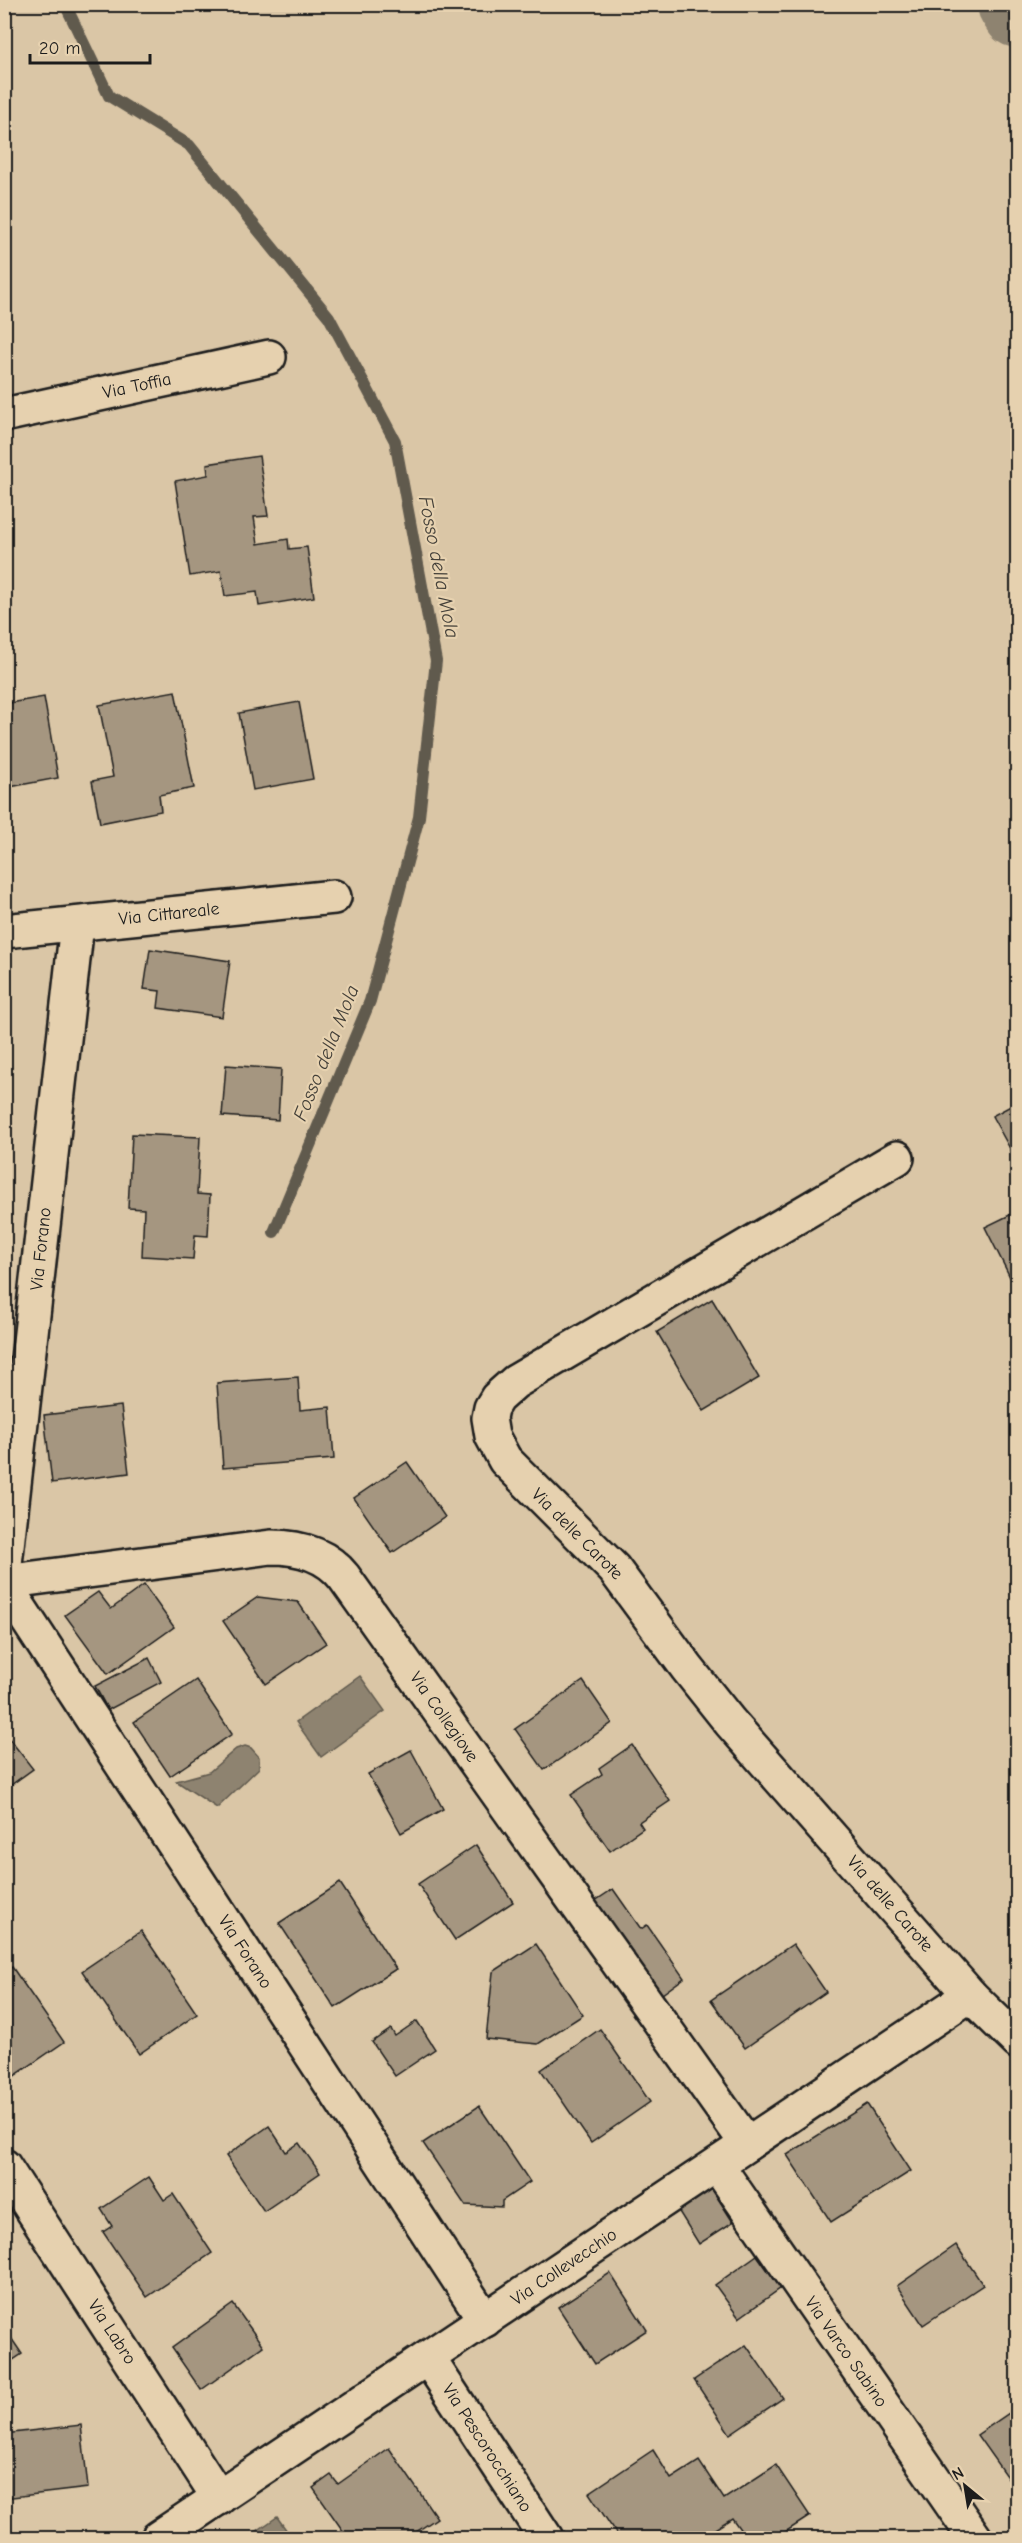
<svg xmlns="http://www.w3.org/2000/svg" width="1022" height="2543" font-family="'Comic Neue',sans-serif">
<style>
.water{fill:#8e8370;stroke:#605a4e;stroke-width:1.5}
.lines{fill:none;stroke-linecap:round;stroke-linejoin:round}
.stream{stroke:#605a4e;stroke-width:12}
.river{stroke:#8e8370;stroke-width:72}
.building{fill:#a59680;stroke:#1c1c1c;stroke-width:1.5}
.minor-casing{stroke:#1c1c1c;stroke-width:38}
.minor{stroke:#e6d1af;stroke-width:33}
.labels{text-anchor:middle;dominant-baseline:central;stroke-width:4.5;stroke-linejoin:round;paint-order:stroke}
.street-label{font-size:18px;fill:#1c1c1c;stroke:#e6d1af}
.water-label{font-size:20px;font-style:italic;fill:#444039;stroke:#e6d1af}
</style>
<rect width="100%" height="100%" fill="#dac6a6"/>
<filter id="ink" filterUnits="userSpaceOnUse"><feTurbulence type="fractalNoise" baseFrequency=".0167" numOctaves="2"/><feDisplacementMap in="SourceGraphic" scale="12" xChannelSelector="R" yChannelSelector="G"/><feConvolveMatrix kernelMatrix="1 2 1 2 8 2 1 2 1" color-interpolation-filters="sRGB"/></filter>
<g filter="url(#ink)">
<g class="water">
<path d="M360,1676l25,35 -64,46 -25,-35z"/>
<path d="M245,1746l6,2 8,9v11l-42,40 -41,-27 33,-9 27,-23z"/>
<path d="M277,2517l15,21h-45z"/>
</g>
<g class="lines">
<path class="stream" d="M65,4l44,92 80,49 140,172 66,124 41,220 -17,156 -49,184 -96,231"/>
<path class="river" d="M1013,4l5,8"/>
</g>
<g class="building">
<path d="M259,456l9,60 -14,1 4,27 30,-5 1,10 18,-2 7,50 -55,9 -2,-14 -32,4 -4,-25 -31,5 -15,-95 33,-6 -1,-11z"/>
<path d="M175,691l19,97 -35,7 2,16 -61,12 -8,-42 21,-4 -14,-72z"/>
<path d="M44,697l14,81 -54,10v-84z"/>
<path d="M299,702l14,77 -60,11 -14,-77z"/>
<path d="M150,949l80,12 -8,56 -64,-9 2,-17 -16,-2z"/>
<path d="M226,1065l55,4 -3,51 -56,-4z"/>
<path d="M1018,1102v61l-26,-47z"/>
<path d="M132,1134l68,3 -3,57 13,1 -2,41 -13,-1 -2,24 -51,-3 2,-47 -16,-1z"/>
<path d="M1018,1211v75l-3,1 -30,-60z"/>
<path d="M712,1299l47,79 -55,33 -47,-79z"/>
<path d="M298,1377l2,33 30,-3 4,52 -111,9 -6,-85z"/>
<path d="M121,1406l8,67 -77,10 -8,-68z"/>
<path d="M407,1462l38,55 -53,36 -38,-55z"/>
<path d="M144,1585l30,42 -66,47 -43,-59 33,-23 13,17z"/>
<path d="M258,1597l40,5 28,41 -60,41 -43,-63z"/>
<path d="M149,1658l12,24 -53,28 -13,-24z"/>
<path d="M196,1680l36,54 -62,42 -36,-54z"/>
<path d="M583,1681l29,42 -68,47 -29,-41z"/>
<path d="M4,1732l29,37 -29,21z"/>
<path d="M632,1745l38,56 -31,21 4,6 -33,23 -39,-56 31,-21 -3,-6z"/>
<path d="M411,1750l32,59 -42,24 -33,-59z"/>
<path d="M476,1845l37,57 -58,38 -37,-56z"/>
<path d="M340,1883l56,86 -61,39 -56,-85z"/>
<path d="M613,1889l28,40 6,-4 37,53 -26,19 -66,-94z"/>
<path d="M141,1931l56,83 -58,40 -57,-83z"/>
<path d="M536,1944l47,71 -45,29 -52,-5 7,-67z"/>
<path d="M793,1944l33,48 -81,56 -34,-48z"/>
<path d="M12,1967l52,75 -60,41v-111z"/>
<path d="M417,2021l18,28 -40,27 -23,-34 19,-13 4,7z"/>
<path d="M600,2029l50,73 -59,41 -50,-73z"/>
<path d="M867,2104l44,67 -80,51 -44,-67z"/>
<path d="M479,2106l51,76 -28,19v6l-37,-2 -42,-62z"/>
<path d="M269,2126l17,26 13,-9 21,30 -56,38 -38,-55z"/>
<path d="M149,2177l15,23 9,-6 39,59 -65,44 -44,-65 9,-6 -11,-17z"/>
<path d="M707,2181l26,41 -34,22 -26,-42z"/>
<path d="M956,2245l27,40 -60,40 -26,-39z"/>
<path d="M757,2255l24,33 -42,30 -24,-33z"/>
<path d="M610,2273l37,57 -52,34 -37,-57z"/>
<path d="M233,2304l30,42 -62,44 -29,-42z"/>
<path d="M7,2332l15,22 -18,12v-32z"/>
<path d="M746,2345l37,53 -53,36 -36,-54z"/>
<path d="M1018,2407v86l-41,-58z"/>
<path d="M81,2425l7,63 -84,10v-64z"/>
<path d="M389,2448l48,70 -30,20h-59l-35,-50 18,-13 7,9z"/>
<path d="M653,2450l18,29 28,-18 25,38 52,-34 34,51 -34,22h-30l-14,-20 -31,20h-31l-5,-6 -10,6h-36l-30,-45z"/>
</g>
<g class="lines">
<defs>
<g id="minor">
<path d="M4,415l265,-58"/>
<path d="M4,931l330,-34"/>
<path d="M897,1158l-382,224 -18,16 -6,10 -2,10 3,18 13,24 109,109 73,99 43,54 240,273 48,47"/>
<path d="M4,1573l73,-649"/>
<path d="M4,1582l267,-35c29,0 55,7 73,30l403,567"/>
<path d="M4,1584l481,736"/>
<path d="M717,2165l258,373"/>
<path d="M4,2166l215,332"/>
<path d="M428,2358l118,180"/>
<path d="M158,2538l812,-543"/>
</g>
</defs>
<use href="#minor" class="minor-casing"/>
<use href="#minor" class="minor"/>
</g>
</g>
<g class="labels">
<g class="street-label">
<text transform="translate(137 386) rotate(-12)">Via Toffia</text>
<text transform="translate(169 914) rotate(-6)">Via Cittareale</text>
<text transform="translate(41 1249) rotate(-84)">Via Forano</text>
<text transform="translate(577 1534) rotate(45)">Via delle Carote</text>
<text transform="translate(444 1717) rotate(55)">Via Collegiove</text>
<text transform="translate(890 1904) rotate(49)">Via delle Carote</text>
<text transform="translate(245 1952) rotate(57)">Via Forano</text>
<text transform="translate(564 2267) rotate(-34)">Via Collevecchio</text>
<text transform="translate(112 2332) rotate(57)">Via Labro</text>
<text transform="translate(846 2352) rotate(55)">Via Varco Sabino</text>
<text transform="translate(487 2448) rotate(57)">Via Pescorocchiano</text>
</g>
<g class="water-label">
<text transform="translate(439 567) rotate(79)">Fosso della Mola</text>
<text transform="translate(326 1053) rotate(-68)">Fosso della Mola</text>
</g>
</g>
<rect width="1022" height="2543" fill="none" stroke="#e6d1af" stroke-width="24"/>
<rect x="12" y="12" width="998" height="2519" fill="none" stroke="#1c1c1c" stroke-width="2" filter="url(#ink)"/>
<g transform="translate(965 2486) rotate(330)" stroke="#e6d1af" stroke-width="4.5" paint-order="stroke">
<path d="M0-4.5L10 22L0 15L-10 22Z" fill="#1c1c1c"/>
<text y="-9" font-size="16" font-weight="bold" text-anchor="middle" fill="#1c1c1c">N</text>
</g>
<path d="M30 54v9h120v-9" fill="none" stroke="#1c1c1c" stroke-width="3"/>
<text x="39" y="54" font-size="18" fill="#1c1c1c" stroke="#e6d1af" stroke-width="4.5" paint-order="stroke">20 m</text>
</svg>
